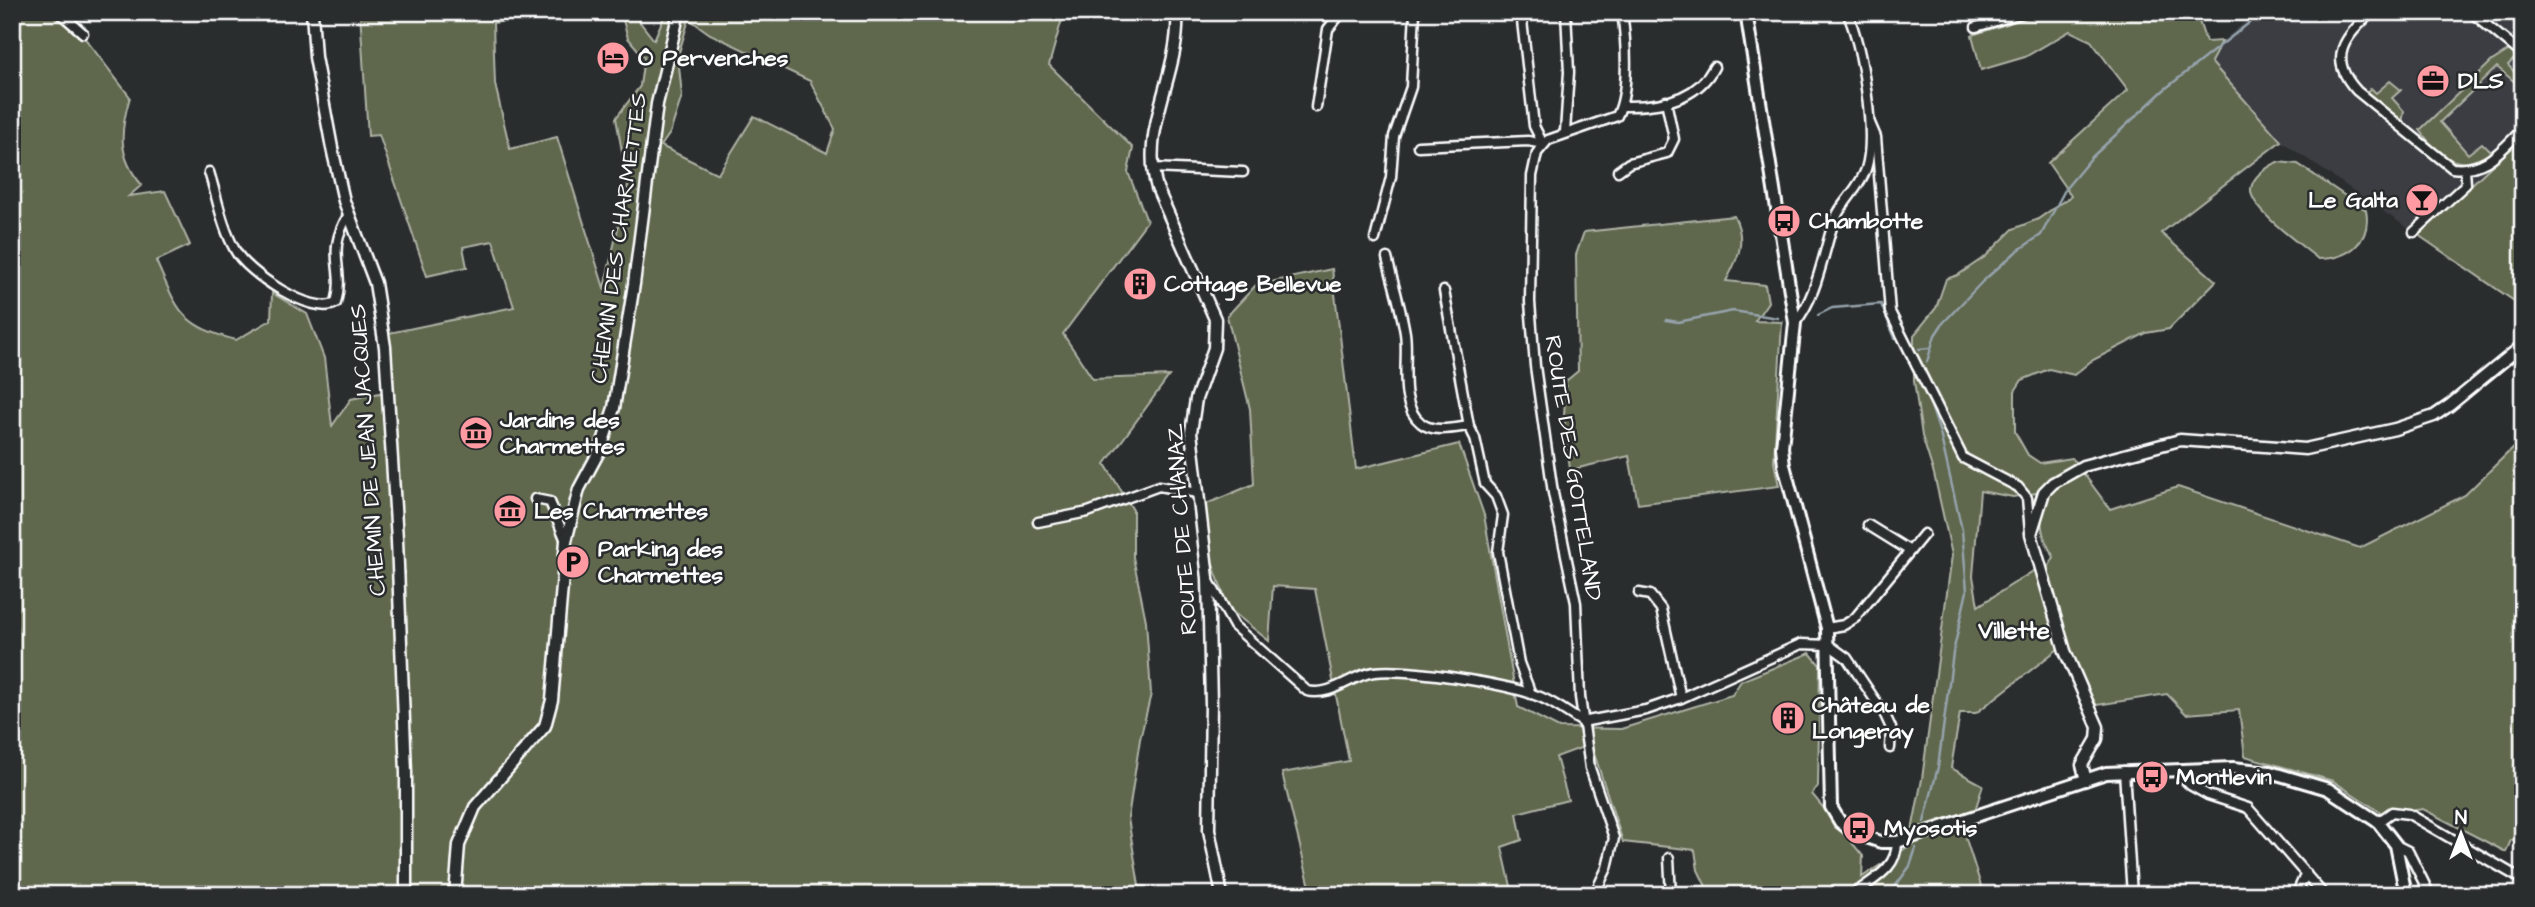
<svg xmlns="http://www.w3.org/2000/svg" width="2535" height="907" font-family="'Architects Daughter',sans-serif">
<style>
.built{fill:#3a3d43}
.green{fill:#5e674e;stroke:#aeb3a6;stroke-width:2;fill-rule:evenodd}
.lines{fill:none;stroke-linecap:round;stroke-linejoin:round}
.stream{stroke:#96a3ac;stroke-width:2.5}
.minor-casing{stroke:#fff;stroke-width:13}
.tertiary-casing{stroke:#fff;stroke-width:15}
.secondary-casing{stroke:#fff;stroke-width:16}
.minor{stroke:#2a2d2e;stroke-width:8}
.tertiary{stroke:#2a2d2e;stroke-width:10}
.secondary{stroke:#2a2d2e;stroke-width:10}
.labels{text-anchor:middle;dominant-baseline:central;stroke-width:5;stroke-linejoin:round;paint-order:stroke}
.poi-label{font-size:23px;font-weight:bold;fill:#fff;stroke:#2a2d2e;text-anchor:start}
.street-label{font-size:23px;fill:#fff;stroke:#2a2d2e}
.neighbourhood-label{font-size:24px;font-weight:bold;fill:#fff;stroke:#2a2d2e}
</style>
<rect width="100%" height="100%" fill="#2a2d2e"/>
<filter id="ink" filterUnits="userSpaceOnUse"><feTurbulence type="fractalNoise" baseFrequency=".0143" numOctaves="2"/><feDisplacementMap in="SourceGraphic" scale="14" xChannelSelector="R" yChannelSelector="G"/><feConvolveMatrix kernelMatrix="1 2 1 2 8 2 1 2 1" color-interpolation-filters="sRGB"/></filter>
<g filter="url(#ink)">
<path class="built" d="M2258,12h265v295l-242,-166 -71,-80 12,-20z"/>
<g class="green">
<path d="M12,12h46l29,29 43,56c-10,33 -13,60 12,88l-13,11 36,-5 25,54 -34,16c23,51 24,64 80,79l35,-20 1,-27 35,21 17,44 8,68 19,-27 34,-7 11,57 -7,-116 125,-26 -21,-66 -30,6 4,20 -40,9 -48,-141 -11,1 -8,-124h179l1,4 -47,7 2,61 15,65 47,-12 47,151 24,-103 -12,-67 24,-32 4,-29 -16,-19 -7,-25 11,-1 22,28 12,-28h398l-15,53 84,83 -5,24 19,49 -84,113 30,45 76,-3 -64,88 28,46v47l13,64 5,73 -11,45 -12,79 11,68 71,9h-1198zM689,19l21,15 100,47 25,48 -8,24 -73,-37 -36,58 -57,-28 9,-13 12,-37 -4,-40z"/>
<path d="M2044,12h152l10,30 16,-1 -11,21 70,79 -120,92 55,48 -47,48 -23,4 -55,28 -17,14 -25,-6 -27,11 -7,11v41l13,23 12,8 32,-5 38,51 68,-22 182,61 105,-53 58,-57v402h-12l-5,12 -83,-43 -38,6 -52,-34 -88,-25 -6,-46 -53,4 -19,-20 -70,11 -39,-56 -82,64h-16l-9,55 32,17 -17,54 18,56h-274l-12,-25 -3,-20 -72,-8 -32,-98 -35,13 12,43 -51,13 5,27 -20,7 11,48h-201l-30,-122 67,-12 -34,-172 -42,-3 -4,55 -40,-32 -22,-61 -3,-43 50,-21 -4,-75 -23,-93 29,-31 76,-16 24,200 103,-25 25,71 34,192 41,21 62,1 111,-34 9,-14 69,-28 10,12 -2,121 -6,8 51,62 -1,21 47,-31 13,-67 30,-224 -18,-81 -12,-38 -8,-55v-46l22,-27 10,-29 12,-4 28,-19 27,-27 25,-10 33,-23 -23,-33 80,-73 -37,-49 -21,-10 -45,26 -44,13 -9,-35zM1980,491l33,6 35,-6c-9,28 -10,41 6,66l-5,9 -14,4 -57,36 -5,-30z"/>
<path d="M2511,49l6,7 -9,9 11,12 4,12 -26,-22 -57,55 28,32 14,-11 8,8 -2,5c-30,17 -51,-1 -68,-26l72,-69z"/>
<path d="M2349,72l5,5 -2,3 13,13 6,-5 5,5 14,-12 11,9 -9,8 12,13 -2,13c-15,-12 -51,-31 -53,-52z"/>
<path d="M2523,136v171l-105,-72z"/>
<path d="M2277,162l21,2 68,46c6,32 -18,49 -48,49 -15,-13 -69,-50 -67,-70 2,-14 15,-20 26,-27z"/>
<path d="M1734,216c13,25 4,43 -8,65l39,4 3,17 -13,19 27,1 -8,140 5,24 -141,18 -9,-48 -59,14 -6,-54 2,-35 12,-10 -2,-116 8,-23z"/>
</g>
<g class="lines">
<g class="stream">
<path d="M1818,315l14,-7 49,-4 14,34"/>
<path d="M1666,320l12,2 55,-11 45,7"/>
<path d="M1919,349l11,-1"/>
<path d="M1927,362l8,-27 8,-12 40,-42 34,-30 24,-16 25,-47 26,-31 73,-68 98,-77"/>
<path d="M1924,822l14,-55 15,-114 14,-62 -5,-61 -22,-97 -13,-39"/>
<path d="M1889,895l21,-29 6,-18"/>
</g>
<defs>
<g id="minor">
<path d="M59,12l24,21"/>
<path d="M161,12h19"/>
<path d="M1521,12l13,114 9,18"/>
<path d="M1646,12l15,4 13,-4"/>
<path d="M2372,12c-27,25 -46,46 -15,79l95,77c34,4 48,-17 71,-39"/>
<path d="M2471,12l52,43"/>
<path d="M1976,27l49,-15"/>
<path d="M1622,106c35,1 75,-6 92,-39"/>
<path d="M1316,107l12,-78 14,-17"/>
<path d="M1870,123l6,14 14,175 73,146 55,29 9,11 3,34"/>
<path d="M1565,132l4,-60 -3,-60"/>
<path d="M1418,146l110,-5 15,3"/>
<path d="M1152,168l91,4"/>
<path d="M1618,171l11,-8 38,-10 7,-14 -8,-38"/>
<path d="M209,172c8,25 13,55 26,78 11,22 78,67 101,53 10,-36 -12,-48 13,-89"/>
<path d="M2414,232l52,-48 -1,-14"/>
<path d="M1375,239l16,-62 3,-41 17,-49 4,-75"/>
<path d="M1387,258c6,25 14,50 18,75 4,27 -8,71 16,90 12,10 33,5 48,3l6,12 10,46 11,12 7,19 -5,37 21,111 12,31"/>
<path d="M1444,291l25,135"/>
<path d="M1795,323c22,-27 27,-65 38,-99 6,-20 26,-34 33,-55 11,-34 -4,-123 -19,-157"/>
<path d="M535,499l15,3 16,39"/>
<path d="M1038,522l50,-10 71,-26 38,7"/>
<path d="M1868,525l42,26"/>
<path d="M1209,581l25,45 73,65c25,6 44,-16 67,-19 34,-4 135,12 166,25 15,6 29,17 42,25l64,-12 35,-12 120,-54 28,1 18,13 38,57 6,13 -1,20"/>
<path d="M1639,593l11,2 11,14 20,89"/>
<path d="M1827,628l17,-3 11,-7 69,-84"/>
<path d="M2175,770l15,15 18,10 40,13 76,87"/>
<path d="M2124,771l8,124"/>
<path d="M2378,822l14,-10 17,2 114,66"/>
<path d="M2396,845l12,6 22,44"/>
<path d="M1669,858l2,37"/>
<path d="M1594,895l13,-27 7,-30 -24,-70 -10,-71 -4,-94 -23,-110 -18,-127 -5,-64 2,-126 5,-23 11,-13 69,-24c13,-25 9,-76 5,-104"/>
<path d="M1853,895c19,-16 44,-25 44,-53"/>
<path d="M2296,895l10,-22"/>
</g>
<g id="tertiary">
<path d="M312,12l3,45 17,91 12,53 31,82 10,64 12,193 9,233v122"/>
<path d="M1177,12c4,61 -38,115 -20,176l58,131 -1,29 -18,51 -5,33 17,146 3,126 -2,126 13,65"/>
<path d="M2086,780l-4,-15 15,-26 1,-12 -33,-76 -34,-117 13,-42 9,-9 30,-17 97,-26 125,9 90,-20 39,-13 16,-11 73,-60"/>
<path d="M455,895l4,-50 16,-38 70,-81 7,-26 14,-159 13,-52 22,-41 13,-40 20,-124 23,-180 22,-92"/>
</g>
<path id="secondary" d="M1746,12l49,311 -13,124 2,18 43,163 4,179 9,15 14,11 27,9h16l209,-69 127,-5 37,4 58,17 50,33 18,23 10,50"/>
</defs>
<use href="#minor" class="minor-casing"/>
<use href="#tertiary" class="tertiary-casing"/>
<use href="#secondary" class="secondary-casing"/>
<use href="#minor" class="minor"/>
<use href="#tertiary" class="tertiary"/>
<use href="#secondary" class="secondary"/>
</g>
</g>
<defs>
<symbol id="hotel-disc" viewBox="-11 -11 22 22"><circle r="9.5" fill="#ff9aa2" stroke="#2a2d2e"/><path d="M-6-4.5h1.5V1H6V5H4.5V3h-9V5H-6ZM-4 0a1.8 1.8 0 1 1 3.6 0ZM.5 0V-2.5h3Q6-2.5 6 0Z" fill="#111"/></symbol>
<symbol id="office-disc" viewBox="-11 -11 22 22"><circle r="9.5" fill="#ff9aa2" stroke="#2a2d2e"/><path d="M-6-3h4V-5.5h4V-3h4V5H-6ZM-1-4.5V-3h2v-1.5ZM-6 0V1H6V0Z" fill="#111"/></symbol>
<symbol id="bar-disc" viewBox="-11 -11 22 22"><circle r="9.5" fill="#ff9aa2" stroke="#2a2d2e"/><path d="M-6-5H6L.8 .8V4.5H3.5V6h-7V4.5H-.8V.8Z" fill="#111"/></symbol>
<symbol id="bus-disc" viewBox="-11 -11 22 22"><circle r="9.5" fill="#ff9aa2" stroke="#2a2d2e"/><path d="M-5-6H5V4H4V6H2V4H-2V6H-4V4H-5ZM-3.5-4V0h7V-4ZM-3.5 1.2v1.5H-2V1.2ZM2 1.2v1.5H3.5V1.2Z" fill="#111"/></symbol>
<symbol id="building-disc" viewBox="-11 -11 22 22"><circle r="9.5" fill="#ff9aa2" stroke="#2a2d2e"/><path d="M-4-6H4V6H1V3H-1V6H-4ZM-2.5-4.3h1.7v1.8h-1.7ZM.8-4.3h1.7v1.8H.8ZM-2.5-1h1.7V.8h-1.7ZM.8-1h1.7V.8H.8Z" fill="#111"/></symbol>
<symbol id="museum-disc" viewBox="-11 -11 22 22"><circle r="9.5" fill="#ff9aa2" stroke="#2a2d2e"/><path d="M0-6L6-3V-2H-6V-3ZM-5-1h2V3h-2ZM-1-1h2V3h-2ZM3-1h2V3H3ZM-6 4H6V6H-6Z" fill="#111"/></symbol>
<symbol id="parking-disc" viewBox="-11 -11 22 22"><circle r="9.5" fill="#ff9aa2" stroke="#2a2d2e"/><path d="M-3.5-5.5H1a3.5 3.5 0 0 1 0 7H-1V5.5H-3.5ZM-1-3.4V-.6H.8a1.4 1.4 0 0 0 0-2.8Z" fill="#111"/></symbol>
</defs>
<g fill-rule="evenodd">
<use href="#hotel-disc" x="594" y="39" width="38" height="38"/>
<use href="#office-disc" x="2414" y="62" width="38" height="38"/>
<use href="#bar-disc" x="2403" y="181" width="38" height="38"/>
<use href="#bus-disc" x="1765" y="202" width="38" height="38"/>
<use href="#building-disc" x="1121" y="265" width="38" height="38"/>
<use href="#museum-disc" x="457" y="414" width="38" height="38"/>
<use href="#museum-disc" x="491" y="492" width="38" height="38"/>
<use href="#parking-disc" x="554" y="543" width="38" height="38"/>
<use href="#building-disc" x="1769" y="699" width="38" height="38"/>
<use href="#bus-disc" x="2133" y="758" width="38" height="38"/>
<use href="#bus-disc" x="1840" y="809" width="38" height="38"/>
</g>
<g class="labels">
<g class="poi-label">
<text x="638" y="58">Ô Pervenches</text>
<text x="2458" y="81">DLS</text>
<text x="2398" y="200" text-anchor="end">Le Galta</text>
<text x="1809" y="221">Chambotte</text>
<text x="1164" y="284">Cottage Bellevue</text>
<text x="500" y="420">Jardins des<tspan x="500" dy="26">Charmettes</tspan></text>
<text x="534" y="511">Les Charmettes</text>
<text x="598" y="549">Parking des<tspan x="598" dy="26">Charmettes</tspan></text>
<text x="1812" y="705">Château de<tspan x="1812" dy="26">Longeray</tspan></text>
<text x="2176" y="777">Montlevin</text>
<text x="1884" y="828">Myosotis</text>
</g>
<g class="street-label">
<text transform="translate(619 238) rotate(-82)">CHEMIN DES CHARMETTES</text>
<text transform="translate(368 450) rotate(-94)">CHEMIN DE JEAN JACQUES</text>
<text transform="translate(1573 468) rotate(81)">ROUTE DES GOTTELAND</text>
<text transform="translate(1182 529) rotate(-94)">ROUTE DE CHANAZ</text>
</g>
<g class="neighbourhood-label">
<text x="2014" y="631">Villette</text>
</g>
</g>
<rect width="2535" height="907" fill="none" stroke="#2a2d2e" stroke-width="42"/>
<rect x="21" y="21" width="2493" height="865" fill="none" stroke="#fff" stroke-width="2.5" filter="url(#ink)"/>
<g transform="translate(2461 834)" stroke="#2a2d2e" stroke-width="5" paint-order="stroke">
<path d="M0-5L12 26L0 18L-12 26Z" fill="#ffffff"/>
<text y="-10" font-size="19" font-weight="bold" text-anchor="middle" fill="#ffffff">N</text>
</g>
</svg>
